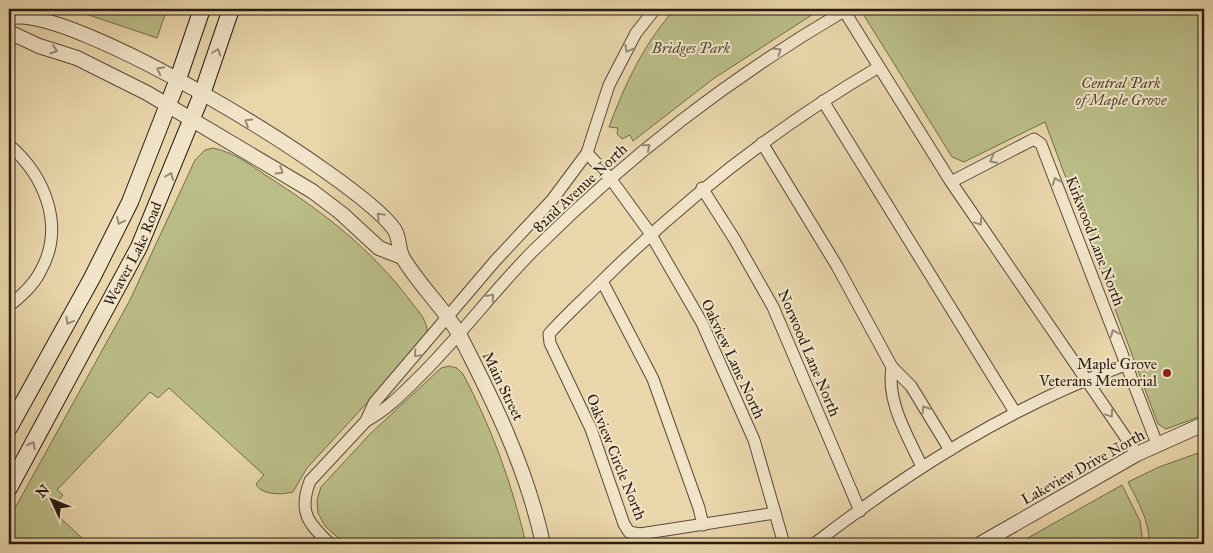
<svg xmlns="http://www.w3.org/2000/svg" width="1213" height="553" font-family="'IM FELL Great Primer',serif">
<style>
.green{fill:#babd87;stroke:#726c4d}
.lines{fill:none;stroke-linecap:round;stroke-linejoin:round}
.minor-casing{stroke:#594a39;stroke-width:13}
.tertiary-casing{stroke:#594a39;stroke-width:16}
.secondary-casing{stroke:#291c13;stroke-width:18}
.minor{stroke:#f1e4c8;stroke-width:11}
.tertiary{stroke:#f1e4c8;stroke-width:14}
.secondary{stroke:#f1e4c8;stroke-width:16}
.oneway{stroke:#978a77}
.poi-dot{fill:#8f2418;stroke:#f1e4c8;stroke-width:2}
.labels{text-anchor:middle;dominant-baseline:central;stroke-width:4;stroke-linejoin:round;paint-order:stroke}
.park-label{font-size:15px;font-style:italic;fill:#544c36;stroke:#f1e4c8}
.street-label{font-size:15px;fill:#291c13;stroke:#f1e4c8}
.poi-label{font-size:15px;fill:#291c13;stroke:#f1e4c8;text-anchor:end}
</style>
<rect width="100%" height="100%" fill="#e9d6ab"/>
<filter id="stains"><feTurbulence type="fractalNoise" baseFrequency=".004" numOctaves="4"/><feColorMatrix values="0 0 0 0 .2 0 0 0 0 .09 0 0 0 0 .02 0 0 0 .5 -.17"/></filter>
<radialGradient id="worn" r=".72"><stop offset=".6" stop-color="#630" stop-opacity="0"/><stop offset="1" stop-color="#630" stop-opacity=".3"/></radialGradient>
<g class="green">
<path d="M71,9h96l-10,29z"/>
<path d="M675,9h146l-108,70 -80,62 -3,-6 -8,4 -5,-5 1,-6 -9,-1c16,-43 35,-84 66,-118z"/>
<path d="M860,9h344v406l-38,14 -8,-5 -113,-302 -81,40 -12,-5z"/>
<path d="M213,148c20,4 38,17 54,28 55,35 106,74 145,127 7,9 16,18 15,30l-28,35 -92,100 -14,24c-10,3 -33,3 -37,-8l8,-9 -95,-87 -11,10 -8,-6 -93,98 6,5 -12,14 32,30 -2,5h-72v-25l121,-219 65,-140 10,-10z"/>
<path d="M449,366l8,2 6,6c29,54 49,110 63,170h-181l-20,-18 -7,-13 -1,-13 4,-13 48,-52 72,-67z"/>
<path d="M1204,451v93h-55c1,-23 -11,-42 -21,-62l31,-15z"/>
<path d="M1122,485l18,36 3,23h-126z"/>
</g>
<g class="lines">
<defs>
<g id="minor">
<path d="M655,9l-19,24 -27,52 -22,68 -35,47 -57,61 -121,142 -8,18c20,-11 35,-26 52,-43 41,-40 75,-87 116,-128 96,-95 194,-171 310,-239"/>
<path d="M843,9l108,173 186,272"/>
<path d="M823,101l192,311"/>
<path d="M762,143l75,123 55,101"/>
<path d="M9,145c36,31 57,82 31,127 -7,14 -20,25 -31,34"/>
<path d="M587,153l23,25 40,55 52,90 52,117 30,104"/>
<path d="M951,182l83,-43 7,5 116,300"/>
<path d="M702,188l33,52 38,67 87,204"/>
<path d="M602,281l51,98 46,129 4,17"/>
<path d="M922,467c-14,-31 -36,-65 -30,-100l19,19 39,64"/>
<path d="M775,513l-135,21 -11,-2 -5,-8 -33,-95 -41,-86 -1,-9c17,-19 36,-36 54,-54 84,-83 173,-153 276,-213"/>
<path d="M330,544c-22,-21 -32,-32 -20,-63l56,-60"/>
<path d="M814,544c95,-73 198,-139 311,-179"/>
</g>
<g id="tertiary">
<path d="M9,18c58,-18 349,160 385,211 6,8 4,21 9,29 16,27 40,49 56,76 35,68 68,135 84,210"/>
<path d="M9,32l30,14 38,12 70,35 165,98 29,22 38,35 23,9"/>
<path d="M980,544l157,-90 67,-30"/>
</g>
<g id="secondary">
<path d="M9,428l83,-150 38,-76 48,-123 24,-70"/>
<path id="s1" d="M9,488l130,-241 63,-153 29,-85"/>
</g>
</defs>
<use href="#minor" class="minor-casing"/>
<use href="#tertiary" class="tertiary-casing"/>
<use href="#secondary" class="secondary-casing"/>
<use href="#minor" class="minor"/>
<use href="#tertiary" class="tertiary"/>
<use href="#secondary" class="secondary"/>
</g>
<defs><path id="oneway-chevron" d="M-2-3.5L2.5 0L-2 3.5" fill="none" stroke-width="1.6" stroke-linecap="round" stroke-linejoin="round" transform="scale(1.25)"/></defs>
<g class="oneway">
<use href="#oneway-chevron" transform="translate(628 49) rotate(118)"/>
<use href="#oneway-chevron" transform="translate(54 50) rotate(17)"/>
<use href="#oneway-chevron" transform="translate(778 51) rotate(-34)"/>
<use href="#oneway-chevron" transform="translate(217 52) rotate(-72)"/>
<use href="#oneway-chevron" transform="translate(160 70) rotate(-153)"/>
<use href="#oneway-chevron" transform="translate(248 122) rotate(-148)"/>
<use href="#oneway-chevron" transform="translate(647 147) rotate(-40)"/>
<use href="#oneway-chevron" transform="translate(993 160) rotate(152)"/>
<use href="#oneway-chevron" transform="translate(280 171) rotate(32)"/>
<use href="#oneway-chevron" transform="translate(170 176) rotate(-68)"/>
<use href="#oneway-chevron" transform="translate(1056 181) rotate(-111)"/>
<use href="#oneway-chevron" transform="translate(380 216) rotate(-135)"/>
<use href="#oneway-chevron" transform="translate(120 221) rotate(116)"/>
<use href="#oneway-chevron" transform="translate(979 222) rotate(56)"/>
<use href="#oneway-chevron" transform="translate(491 297) rotate(-49)"/>
<use href="#oneway-chevron" transform="translate(69 321) rotate(119)"/>
<use href="#oneway-chevron" transform="translate(1114 333) rotate(-112)"/>
<use href="#oneway-chevron" transform="translate(417 354) rotate(131)"/>
<use href="#oneway-chevron" transform="translate(925 409) rotate(-122)"/>
<use href="#oneway-chevron" transform="translate(1110 414) rotate(56)"/>
<use href="#oneway-chevron" transform="translate(32 445) rotate(-61)"/>
</g>
<circle class="poi-dot" cx="1167" cy="373" r="5"/>
<g class="labels">
<g class="park-label">
<text x="691" y="48">Bridges Park</text>
<text x="1121" y="83">Central Park<tspan x="1121" dy="17">of Maple Grove</tspan></text>
</g>
<g class="street-label">
<text transform="translate(580 188) rotate(-43)">82nd Avenue North</text>
<text transform="translate(1095 241) rotate(69)">Kirkwood Lane North</text>
<text stroke="none"><textPath href="#s1" startOffset="265">Weaver Lake Road</textPath></text>
<text transform="translate(809 353) rotate(67)">Norwood Lane North</text>
<text transform="translate(733 359) rotate(65)">Oakview Lane North</text>
<text transform="translate(503 386) rotate(64)">Main Street</text>
<text transform="translate(616 457) rotate(68)">Oakview Circle North</text>
<text transform="translate(1083 467) rotate(-29)">Lakeview Drive North</text>
</g>
<g class="poi-label">
<text x="1157" y="364">Maple Grove<tspan x="1157" dy="17">Veterans Memorial</tspan></text>
</g>
</g>
<rect width="1213" height="553" fill="none" stroke="#e9d6ab" stroke-width="30"/>
<rect x="10" y="10" width="1193" height="533" fill="none" stroke="#291c13" stroke-width="2.5"/>
<rect x="15" y="15" width="1183" height="523" fill="none" stroke="#291c13"/>
<g transform="translate(52 500) rotate(314)" stroke="#f1e4c8" stroke-width="4" paint-order="stroke">
<path d="M0-4L9 19L0 12L-9 19Z" fill="#291c13"/>
<text y="-8" font-size="14" font-weight="bold" text-anchor="middle" fill="#291c13">N</text>
</g>
<rect width="100%" height="100%" filter="url(#stains)"/>
<rect width="100%" height="100%" fill="url(#worn)"/>
</svg>
